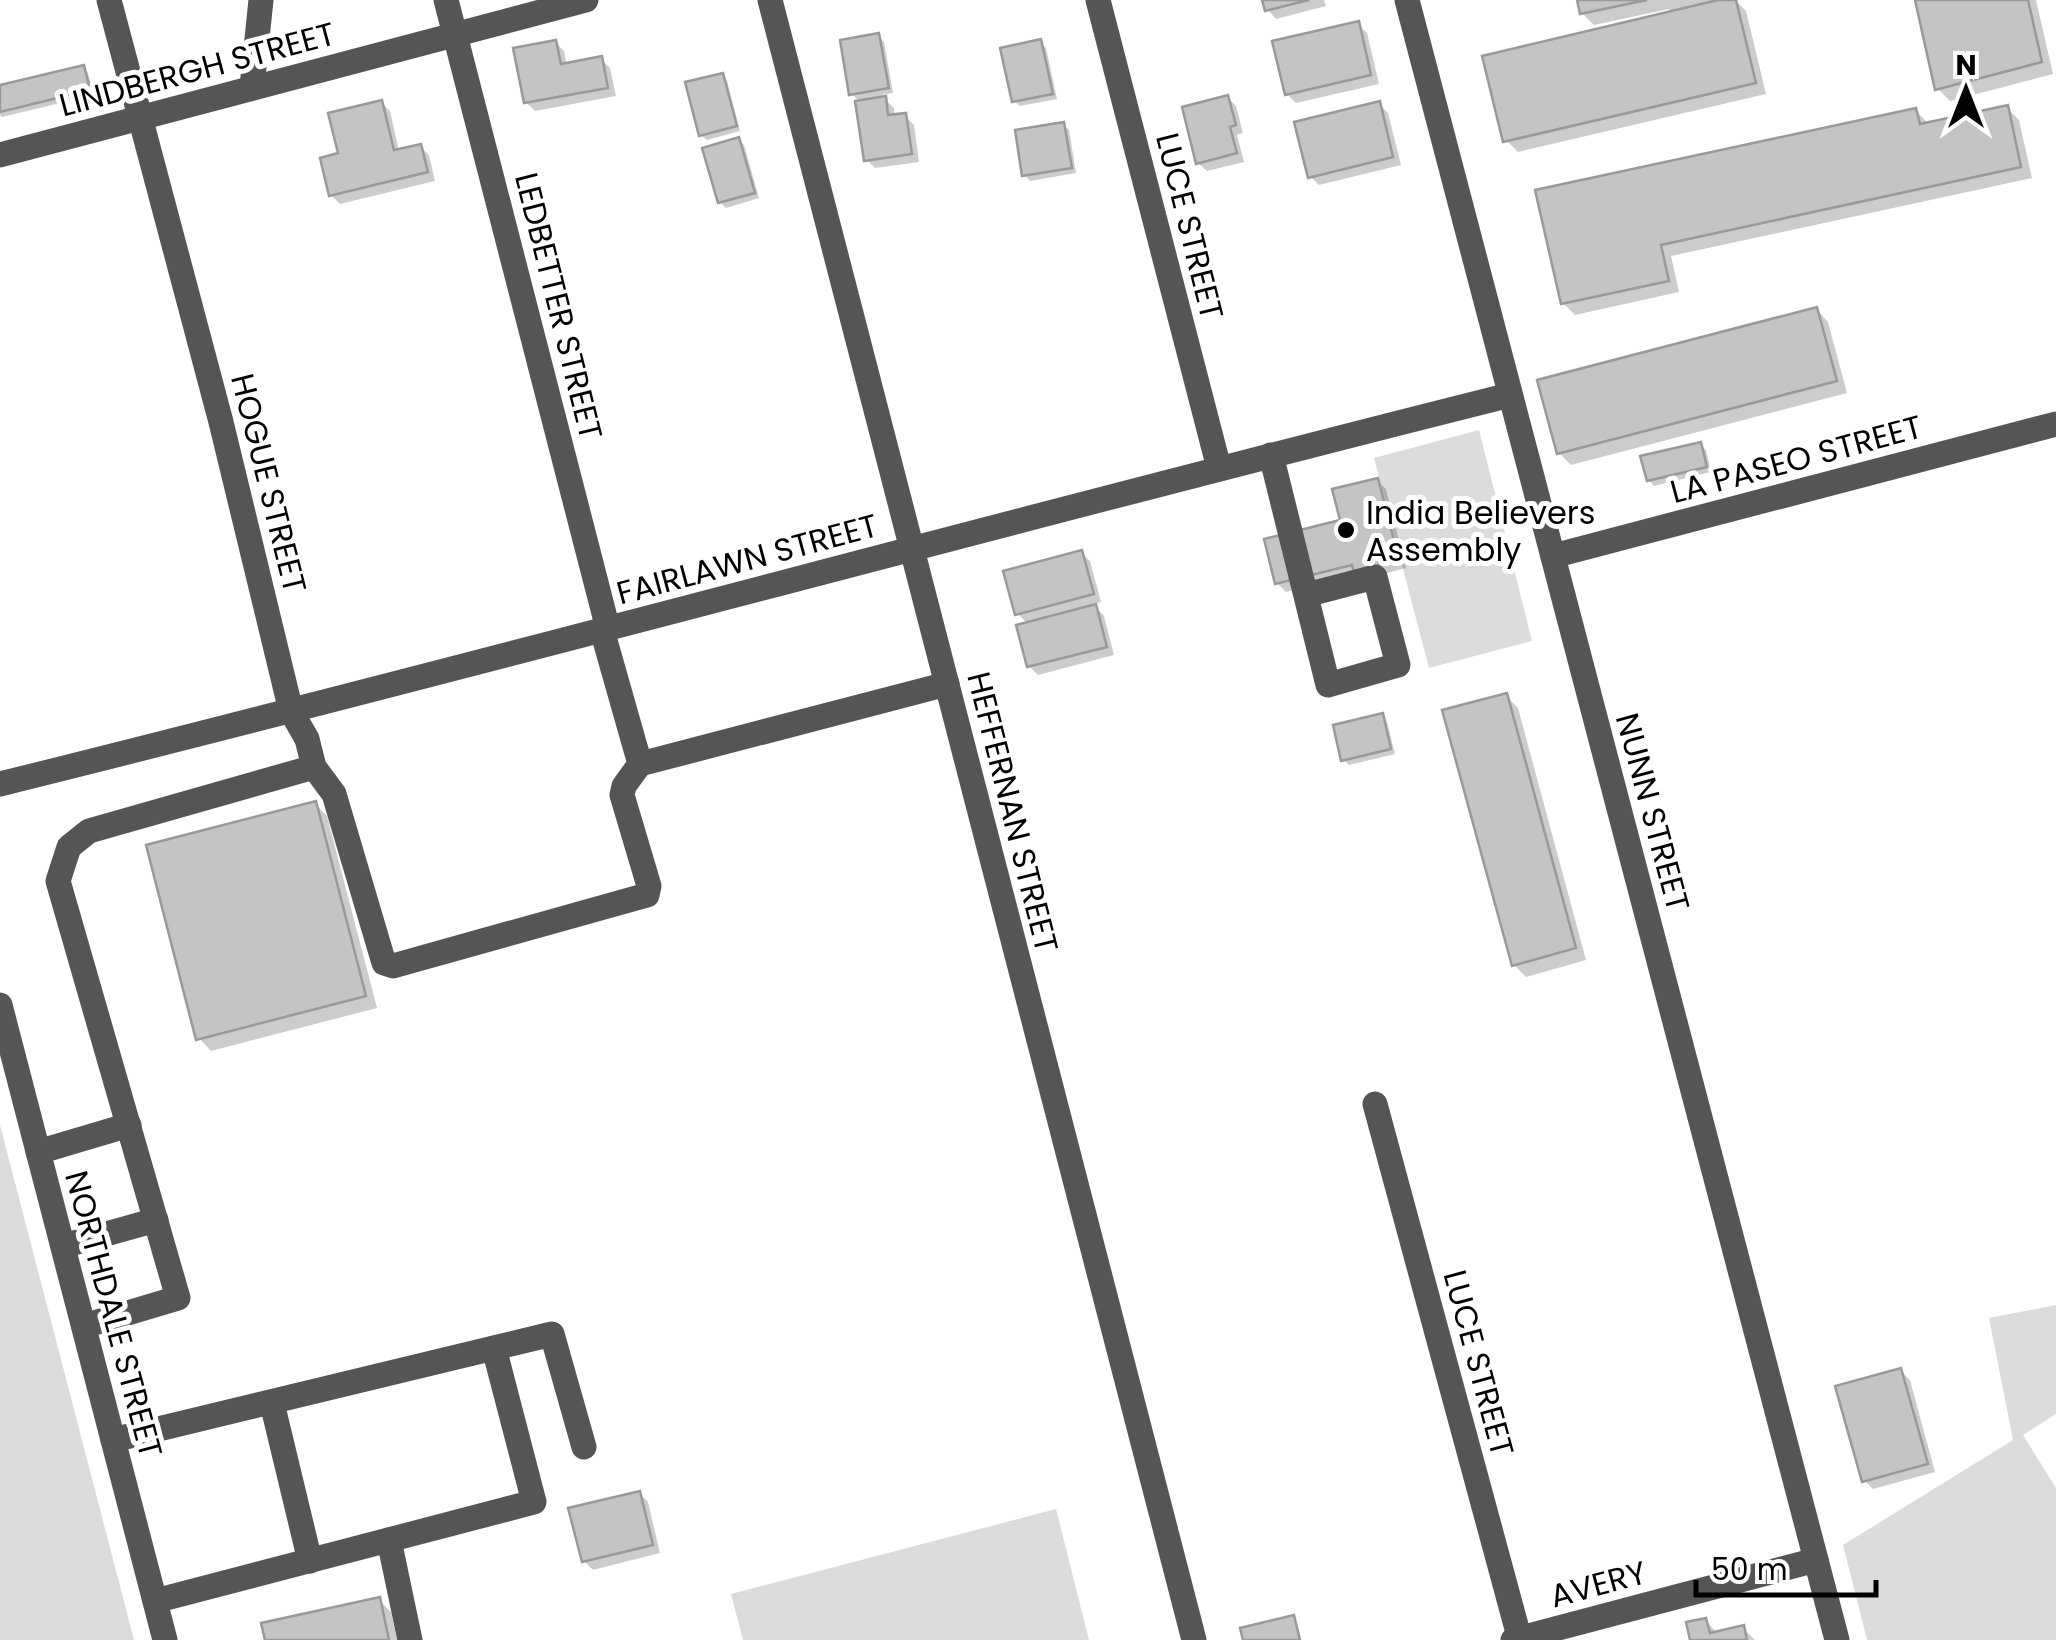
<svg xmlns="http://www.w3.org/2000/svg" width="2056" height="1640" font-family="Poppins,sans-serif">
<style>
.green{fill:#dcdcdc}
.shadow{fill:#0003}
.building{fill:#c4c4c4;stroke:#999;stroke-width:2.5}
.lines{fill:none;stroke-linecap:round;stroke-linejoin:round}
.minor{stroke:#555;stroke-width:25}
.poi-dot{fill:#000;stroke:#fff;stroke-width:4}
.labels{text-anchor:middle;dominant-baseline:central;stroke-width:10;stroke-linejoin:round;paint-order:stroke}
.street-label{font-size:32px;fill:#000;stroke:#fff}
.poi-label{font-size:32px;fill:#000;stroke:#fff;text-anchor:start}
</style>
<rect width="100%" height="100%" fill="#fff"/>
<g class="green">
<path d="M1479,430l53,211 -103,27 -55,-210z"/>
<path d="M0,1125l134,515h-134z"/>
<path d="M2056,1305v109l-33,21 33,53v152h-189l-24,-95 170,-105 -24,-122z"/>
<path d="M1056,1509l33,131h-346l-12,-46z"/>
</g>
<g class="shadow">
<path d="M1265,0h59l2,6 -50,13 -8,-9z"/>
<path d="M1579,0h156l11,11 20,83 -248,58 -12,-12 164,-126 -1,-5 -75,16 -12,-12z"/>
<path d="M1918,0h118l17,74 -103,27 -12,-12z"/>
<path d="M1358,24l9,9 12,51 -83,19 -9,-9z"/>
<path d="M878,36l6,6 9,51 -12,2 13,13 1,9 10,-1 9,9 5,37 -44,6 -9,-9 -5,-56 -9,-9z"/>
<path d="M555,42l9,9 3,15 34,-7 9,9 6,28 -81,15 -9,-9z"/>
<path d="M1040,42l6,6 11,51 -37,7 -6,-5z"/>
<path d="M83,67l5,6 6,22 -92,22 -2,-2v-27z"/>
<path d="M722,75l5,6 13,50 -33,9 -6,-5z"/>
<path d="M1228,98l8,8 7,27 -6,2 7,27 -37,9 -9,-8z"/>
<path d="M381,102l9,9 9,40 21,-5 9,9 6,26 -95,23 -9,-9 10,-40z"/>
<path d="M1379,104l9,9 13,52 -82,20 -9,-9z"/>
<path d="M2007,108l12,12 13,58 -361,78 8,36 -104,23 -12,-12 -25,-111 378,-81 12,12z"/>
<path d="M1063,124l6,6 7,43 -46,8 -5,-6z"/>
<path d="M738,140l6,5 15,53 -33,10 -6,-6z"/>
<path d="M1816,309l12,13 19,71 -276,72 -12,-12z"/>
<path d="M1700,445l6,5 5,22 -57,14 -5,-6z"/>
<path d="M1377,481l9,8 20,79 -41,11 -5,-6 -74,19 -9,-9 66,-61z"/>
<path d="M1081,552l9,9 11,41 -8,2 11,12 10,39 -76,20 -9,-9 -1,-42 -11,-11z"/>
<path d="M1506,696l12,12 68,252 -60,17 -12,-12z"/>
<path d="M1382,716l5,6 8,32 -46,11 -6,-6z"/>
<path d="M315,804l12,12 50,192 -166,43 -12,-13z"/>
<path d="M1901,1371l9,9 25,92 -62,17 -9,-9z"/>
<path d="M639,1493l9,9 12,51 -67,17 -9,-9z"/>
<path d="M379,1600l12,12 6,28h-130z"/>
<path d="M1705,1620l13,14 25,-6 12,12h-62z"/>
</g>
<g class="building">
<path d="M1262,0h47l-44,11z"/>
<path d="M1577,0h70l-67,14z"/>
<path d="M1718,0h18l20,83 -253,59 -21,-86z"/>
<path d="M1915,0h113l14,62 -107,28z"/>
<path d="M1359,21l12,54 -86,20 -13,-54z"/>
<path d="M879,33l10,55 -40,7 -9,-55z"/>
<path d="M1041,39l12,55 -41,8 -12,-54z"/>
<path d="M556,40l5,24 41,-8 6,32 -84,15 -11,-55z"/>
<path d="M84,65l6,25 -90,22v-27z"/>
<path d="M723,73l14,53 -38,10 -14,-54z"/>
<path d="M1228,95l8,30 -6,2 7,26 -41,11 -14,-57z"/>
<path d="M886,96l2,19 18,-2 6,41 -48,7 -9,-60z"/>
<path d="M382,100l12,50 27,-6 7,28 -99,24 -9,-38 18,-5 -10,-40z"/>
<path d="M1380,101l13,56 -85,21 -14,-56z"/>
<path d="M2008,105l13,62 -360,78 8,36 -108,23 -26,-114 381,-82 4,16z"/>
<path d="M1064,122l8,46 -50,8 -7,-46z"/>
<path d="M739,137l16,56 -37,10 -16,-55z"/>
<path d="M1817,307l20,74 -280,73 -20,-74z"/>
<path d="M1701,442l6,25 -60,14 -7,-25z"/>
<path d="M1378,478l21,82 -45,11 -2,-6 -77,19 -11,-45 76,-19 -8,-31z"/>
<path d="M1082,550l12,44 -79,21 -12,-44z"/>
<path d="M1096,604l11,43 -80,20 -11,-42z"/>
<path d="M1507,693l69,255 -64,18 -70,-256z"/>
<path d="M1383,713l8,36 -50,12 -8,-36z"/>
<path d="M316,801l50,195 -170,44 -50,-195z"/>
<path d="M1901,1368l27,96 -66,18 -27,-96z"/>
<path d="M640,1491l13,54 -71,17 -14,-54z"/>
<path d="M380,1597l9,43h-124l-4,-17z"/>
<path d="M1294,1615l6,25h-57l-3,-12z"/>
<path d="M1706,1618l4,15 34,-8 3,15h-57l-4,-18z"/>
</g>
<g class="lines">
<g class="minor">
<path d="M109,0l112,422 70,289 16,28 7,28 20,27 50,169 9,3 254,-71 2,-9 -27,-91 2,-9 16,-22 -38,-134"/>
<path d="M446,0l162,629"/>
<path d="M770,0l424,1640"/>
<path d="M1098,0l121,468"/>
<path d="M1407,0l430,1640"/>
<path d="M252,87l9,-87"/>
<path d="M0,155l586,-155"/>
<path d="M1271,455l6,24 51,206 70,-20 -23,-88 -69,18"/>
<path d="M1553,556l503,-132"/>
<path d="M640,764l307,-80"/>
<path d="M0,784c505,-125 1006,-263 1510,-389"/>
<path d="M0,1005l165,635"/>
<path d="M1375,1104l145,536"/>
<path d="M38,1152l91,-27"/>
<path d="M63,1246l93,-26"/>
<path d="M84,1326l94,-28 -120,-417 11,-34 20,-16 225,-64"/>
<path d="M272,1403l38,158"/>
<path d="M113,1440l439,-106 32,113"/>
<path d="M389,1540l21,100"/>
<path d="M155,1601l379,-99 -40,-154"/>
<path d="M1513,1640l303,-80"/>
</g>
</g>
<circle class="poi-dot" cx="1346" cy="530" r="10"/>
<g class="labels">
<g class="street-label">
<text transform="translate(197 69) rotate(-15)">LINDBERGH STREET</text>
<text transform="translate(1190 226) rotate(76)">LUCE STREET</text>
<text transform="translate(559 306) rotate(76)">LEDBETTER STREET</text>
<text transform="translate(1796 459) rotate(-15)">LA PASEO STREET</text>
<text transform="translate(269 483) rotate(76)">HOGUE STREET</text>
<text transform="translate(747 559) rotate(-15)">FAIRLAWN STREET</text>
<text transform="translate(1013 812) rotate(76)">HEFFERNAN STREET</text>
<text transform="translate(1653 812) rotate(75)">NUNN STREET</text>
<text transform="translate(114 1314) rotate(75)">NORTHDALE STREET</text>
<text transform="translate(1479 1363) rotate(75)">LUCE STREET</text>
<text transform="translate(1598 1584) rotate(-15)">AVERY</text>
</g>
<g class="poi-label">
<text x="1366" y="512">India Believers<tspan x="1366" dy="37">Assembly</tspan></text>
</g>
</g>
<g transform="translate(1966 90)" stroke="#ffffff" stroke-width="8" paint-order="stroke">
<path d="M0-8L18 38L0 25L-18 38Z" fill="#000000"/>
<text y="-15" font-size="28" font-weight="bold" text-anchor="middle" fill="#000000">N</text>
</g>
<path d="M1696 1580v15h180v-15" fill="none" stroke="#000000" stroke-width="5"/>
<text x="1711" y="1580" font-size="30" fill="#000000" stroke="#ffffff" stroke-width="8" paint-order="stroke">50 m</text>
</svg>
